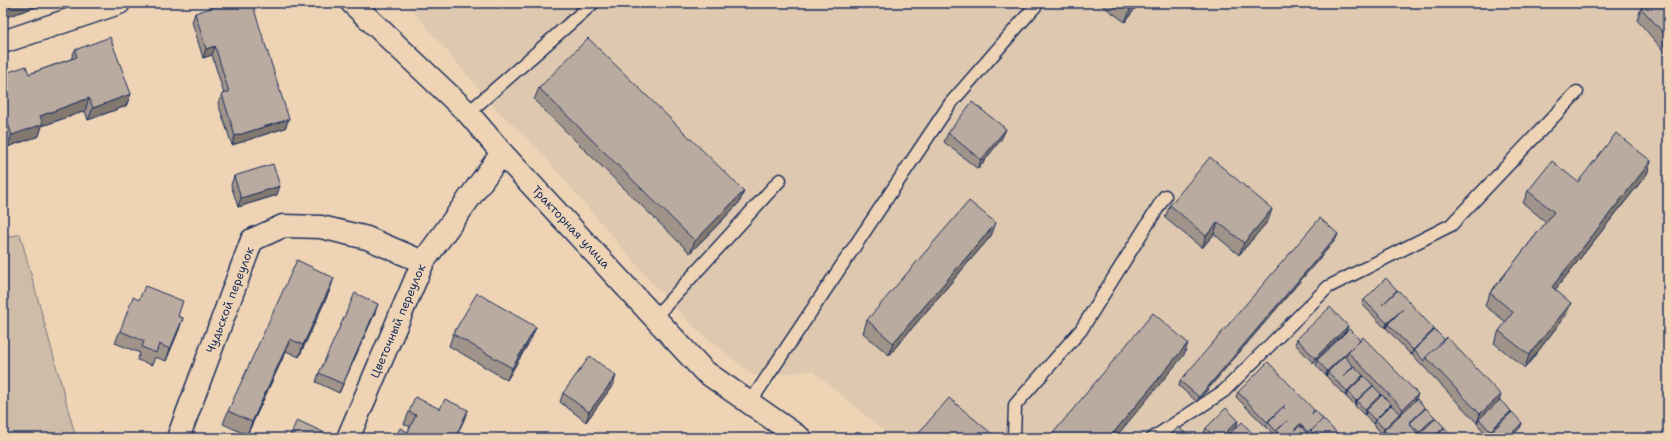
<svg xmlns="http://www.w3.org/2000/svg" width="1671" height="441" font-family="'Shantell Sans',sans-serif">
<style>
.built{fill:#dec8af}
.green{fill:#cfbca8;stroke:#757683}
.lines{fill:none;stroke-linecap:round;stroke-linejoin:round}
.stream{stroke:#6e7080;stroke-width:7}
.lane-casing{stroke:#1b2f5e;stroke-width:15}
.street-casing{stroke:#1b2f5e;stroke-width:25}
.secondary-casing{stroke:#1b2f5e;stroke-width:25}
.lane{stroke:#eed4b5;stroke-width:12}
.street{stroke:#eed4b5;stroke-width:22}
.secondary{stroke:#eed4b5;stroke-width:22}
.wall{fill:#a0938a;stroke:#1b2f5e}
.shaded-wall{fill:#827870;stroke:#1b2f5e}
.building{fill:#baaba0;stroke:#1b2f5e}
.labels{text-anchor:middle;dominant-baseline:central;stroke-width:3.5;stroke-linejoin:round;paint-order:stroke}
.street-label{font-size:12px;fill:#1b2f5e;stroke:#eed4b5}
</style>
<rect width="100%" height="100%" fill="#eed4b5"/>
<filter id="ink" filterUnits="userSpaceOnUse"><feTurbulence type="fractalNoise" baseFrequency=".025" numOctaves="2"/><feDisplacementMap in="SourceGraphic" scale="8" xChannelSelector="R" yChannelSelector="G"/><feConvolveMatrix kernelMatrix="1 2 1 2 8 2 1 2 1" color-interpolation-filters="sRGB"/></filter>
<g filter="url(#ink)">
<path class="built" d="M406,3h1262v435h-776l-79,-67 -59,5 -57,-46 -39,-40 -119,-140 -42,-40z"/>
<path class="green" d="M20,234l56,204h-73v-199z"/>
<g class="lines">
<path class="stream" d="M1666,438l2,-7"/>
<defs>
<g id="lane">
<path d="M468,113l125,-110"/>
<path d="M655,317l125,-137"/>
<path d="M749,404l201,-300 88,-101"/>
<path d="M1014,438l1,-33 66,-75 84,-134"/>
<path d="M1153,438l71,-47 104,-104 123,-62 126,-133"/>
</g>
<g id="street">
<path d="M178,438l74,-198 31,-14 38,1 46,11 56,24"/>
<path d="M348,438l75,-176 79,-109"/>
</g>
<g id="secondary">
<path d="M352,3l116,110 34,40 202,218 96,67"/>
<path d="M3,42l116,-39"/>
</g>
</defs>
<use href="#lane" class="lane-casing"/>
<use href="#street" class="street-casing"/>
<use href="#secondary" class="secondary-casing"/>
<use href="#lane" class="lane"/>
<use href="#street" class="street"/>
<use href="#secondary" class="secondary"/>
</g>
<g class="wall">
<path d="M1099,3h40l-14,19z"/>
<path d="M1668,3v53l-31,-36 4,-12z"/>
<path d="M195,13l94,106 -4,9 -53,17 -14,-42 4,-9h2l-12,-39 -9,3 -11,-36z"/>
<path d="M75,50l56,44 -5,12 -38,14 -3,-9 -43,15 -3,10 -32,11 -4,-12v-61h26l42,-15z"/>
<path d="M539,88l205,103 -5,12 -49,50 -156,-153z"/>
<path d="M948,133l54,5 -24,31 -34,-27z"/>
<path d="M1651,161l-4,13 -92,116 11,25 -41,53 -31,-25 5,-12 7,-9 -21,-16 5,-13 56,-71 -23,-19 5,-12 50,-9z"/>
<path d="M234,176l43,19 -39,12 -7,-22z"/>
<path d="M1170,205l98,16 -29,34 -25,-21 -12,14 -37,-30z"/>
<path d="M991,236l-102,119 -26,-22 4,-13z"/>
<path d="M1336,239l-139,163 -18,-16 1,-5z"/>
<path d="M330,290l-31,67 -13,-6 -39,84 -24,-11 5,-13z"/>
<path d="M1396,292l38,39 65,70 12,10 -1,3 12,9 -2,5 -10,10h-20l-1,-1 1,-2 -2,1 -11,-12 1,-2 -1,1 -54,-57v-1l-1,1 -10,-11 1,-2 -2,2 -25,-27 1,-2 -2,2 -23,-24 2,-4z"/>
<path d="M375,313l-36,80 -23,-11 3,-9z"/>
<path d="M178,316l5,2 -17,43 -11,-4 -3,8 -15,-5 3,-7 -25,-10 5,-12z"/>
<path d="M1348,326l-2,5 -33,32 -18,-19 2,-5z"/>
<path d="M536,327l-5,12 -24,41 -58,-34 4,-12z"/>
<path d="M1349,329l66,72 19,18 10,8v2l10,9h-68l-4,-4 1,-1 -1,1 -8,-9v-2l-1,1 -8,-9 1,-2 -2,2 -9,-9 1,-2 -1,1 -9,-8 1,-3 -2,2 -19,-20 1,-2 -1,2 -10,-11 1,-5z"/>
<path d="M613,385l-27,37 -26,-20 3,-9z"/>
<path d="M1238,392l76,18v2l9,7 -1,1 20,18h-65l-2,-2v-2l-1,1 -8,-8v-2l-1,1 -29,-29z"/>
<path d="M440,409l28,1 -5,12 -55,10 2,-5 -6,-3 5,-12z"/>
<path d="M1238,420l-1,5 -13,13h-15l-5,-5 2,-5z"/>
</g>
<g class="shaded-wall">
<path d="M16,3h32l-45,15v-11z"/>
<path d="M1135,3h4l-14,19 5,-12z"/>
<path d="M215,46l-3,9 -9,3 3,-9z"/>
<path d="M131,94l-5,12 -38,14 5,-12z"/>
<path d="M89,98l-4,13 -43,15 -3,10 -32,11 5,-12 28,-19z"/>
<path d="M289,119l-4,9 -53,17 3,-9z"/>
<path d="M1006,129l-4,9 -24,31 3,-9z"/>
<path d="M1651,161l-4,13 -100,126 5,-13z"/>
<path d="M280,186l-3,9 -39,12 3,-9z"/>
<path d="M744,191l-5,12 -49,50 5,-12z"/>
<path d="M1272,209l-4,12 -29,34 5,-12z"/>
<path d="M1218,222l-4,12 -12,14 4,-12z"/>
<path d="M996,223l-5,13 -102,119 4,-12z"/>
<path d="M1338,234l-2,5 -139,163 2,-5z"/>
<path d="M334,278l-4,12 -31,67 4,-12z"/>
<path d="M1571,303l-5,12 -41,53 4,-13z"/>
<path d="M378,304l-3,9 -36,80 4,-9z"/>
<path d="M1403,309l-15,15 -1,2 -2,2 2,-5z"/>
<path d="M183,318l-4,12 -13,31 4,-12z"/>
<path d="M1348,326l-2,5 -33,32 2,-5z"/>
<path d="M536,327l-5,12 -24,41 5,-12z"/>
<path d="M1434,329l-1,5 -19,16 -1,3 -2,2 2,-5z"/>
<path d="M290,339l-4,12 -39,84 5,-13z"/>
<path d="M1188,343l-4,12 -69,83h-6z"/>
<path d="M1347,352l-1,5 -17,16 -1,-1 -2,4 1,-5z"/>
<path d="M1363,375l-2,5 -13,12 -1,2 -2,2 2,-5z"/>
<path d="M616,376l-3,9 -27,37 3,-10z"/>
<path d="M1373,385l-2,5 -14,11 -1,3 -1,1 1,-4z"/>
<path d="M1381,394l-2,5 -13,12v2l-2,2 1,-5z"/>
<path d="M1418,394l-4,9 -15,15 4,-9z"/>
<path d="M1501,395l-3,9 -19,15 -1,3 -1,1 3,-9z"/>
<path d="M1391,404l-2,5 -13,11 -3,4 2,-4z"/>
<path d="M1425,408l-1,5 -14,10 -1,3v-3z"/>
<path d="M468,410l-5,12 -7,16h-1z"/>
<path d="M1511,411l-2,5 -18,16 -1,3 -2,1 2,-5z"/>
<path d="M1400,413l-2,5 -14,12 -2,4 2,-5z"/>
<path d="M1435,417l-2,5 -13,11 -1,2 -2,2 2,-5z"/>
<path d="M1238,420l-1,5 -13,13h-4z"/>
<path d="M1522,423l-2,5 -10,10h-3z"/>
<path d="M1444,427l-1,5 -7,6h-3z"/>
<path d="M1417,433l-2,5h-3z"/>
</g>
<g class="building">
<path d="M3,3h13l-13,4z"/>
<path d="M227,3h25l37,116 -54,17 -13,-42 7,-2 -14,-46 -9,3 -11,-36z"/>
<path d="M1120,3h15l-5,7z"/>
<path d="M1647,3h21v35l-27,-30z"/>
<path d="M110,37l21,57 -38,14 -4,-10 -49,18 3,8 -31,11 -9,-25v-36l23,-8 3,8 48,-17 -2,-7z"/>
<path d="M588,38l156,153 -49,50 -156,-153z"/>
<path d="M972,102l34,27 -25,31 -33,-27z"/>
<path d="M1616,133l35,28 -99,126 19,16 -42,52 -30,-24 14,-19 -23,-19 64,-81 -26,-21 24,-30 26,21z"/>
<path d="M1210,157l62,52 -28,34 -26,-21 -12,14 -36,-31z"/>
<path d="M273,164l7,22 -39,12 -7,-22z"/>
<path d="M969,201l27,22 -103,120 -26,-23z"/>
<path d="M1320,218l18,16 -139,163 -19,-16z"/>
<path d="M297,260l37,18 -31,67 -13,-6 -38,83 -24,-11z"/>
<path d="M1386,278l11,12 -15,15 16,-15 36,39 -21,21 -25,-26 15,-15 -16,14 -23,-23z"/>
<path d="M145,286l38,15 -5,15 5,2 -13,31 -11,-5 -3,9 -14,-6 2,-6 -24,-10 13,-34 6,3z"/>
<path d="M355,293l23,11 -35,80 -24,-11z"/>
<path d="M477,293l59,34 -24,41 -59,-34z"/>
<path d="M1330,307l18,19 -33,32 -18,-19z"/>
<path d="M1153,313l35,30 -79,95h-60z"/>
<path d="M1349,329l11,11 -33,31 -10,-11z"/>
<path d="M1435,330l10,10 -19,17 -2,4 -10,-11z"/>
<path d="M1363,337l55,57 -15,15 -55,-57z"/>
<path d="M1447,337l54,58 -21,19 -54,-57z"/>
<path d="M590,356l26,20 -27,36 -26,-19z"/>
<path d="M1344,356l9,10 -10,11 11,-11 9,9 -16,16 -19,-19z"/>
<path d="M1268,362l46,48 -2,4 3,-4 8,9 -12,12 -1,-1 -2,2 -8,-8 -6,6 6,-4 7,7 -5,5h-19l-7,-7 11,-10 -11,10 -8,-9 15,-15 2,2 -2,-2 2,-2 -18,17 -29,-30z"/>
<path d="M1364,376l9,9 -17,16 -8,-9z"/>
<path d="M1373,386l8,8 -16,16 -8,-9z"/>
<path d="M1382,395l9,9 -16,16 -9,-9z"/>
<path d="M415,397l25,12 5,-10 23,11 -13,28h-60l5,-10 8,4 8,-17 -7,-3z"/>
<path d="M949,398l48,40h-81l-1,-1z"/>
<path d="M1417,399l8,9 -16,15 8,10 -5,5h-20l-8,-8z"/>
<path d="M1500,400l11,11 -21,20 -11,-12z"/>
<path d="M1391,405l9,8 -16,16 -8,-9z"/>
<path d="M1226,408l12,12 -18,18h-4l-10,-10z"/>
<path d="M1426,408l9,9 -16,15 -9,-9z"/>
<path d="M1512,412l10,11 -15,15h-11l-5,-6z"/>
<path d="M1436,418l8,9 -11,11h-8l-5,-5z"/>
<path d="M1323,419l19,19h-21l5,-5 -5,5h-4l-6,-7z"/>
<path d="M297,420l26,12 -3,6h-31z"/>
<path d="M1242,422l11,12 -5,4h-22z"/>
<path d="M1178,427l13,11h-22z"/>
<path d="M1445,428l9,10h-20z"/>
<path d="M1310,430l7,8h-15z"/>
<path d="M1530,433l5,5h-11z"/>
<path d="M1419,434l4,4h-9z"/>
</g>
</g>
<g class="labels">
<g class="street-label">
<text transform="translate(571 227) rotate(47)">Тракторная улица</text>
<text transform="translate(230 300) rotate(-69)">Чудьской переулок</text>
<text transform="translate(398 321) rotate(-67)">Цветочный переулок</text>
</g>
</g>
<rect width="1671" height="441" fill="none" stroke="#eed4b5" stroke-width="16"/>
<rect x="8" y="8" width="1655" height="425" fill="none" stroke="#1b2f5e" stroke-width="1.5" filter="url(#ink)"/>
</svg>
